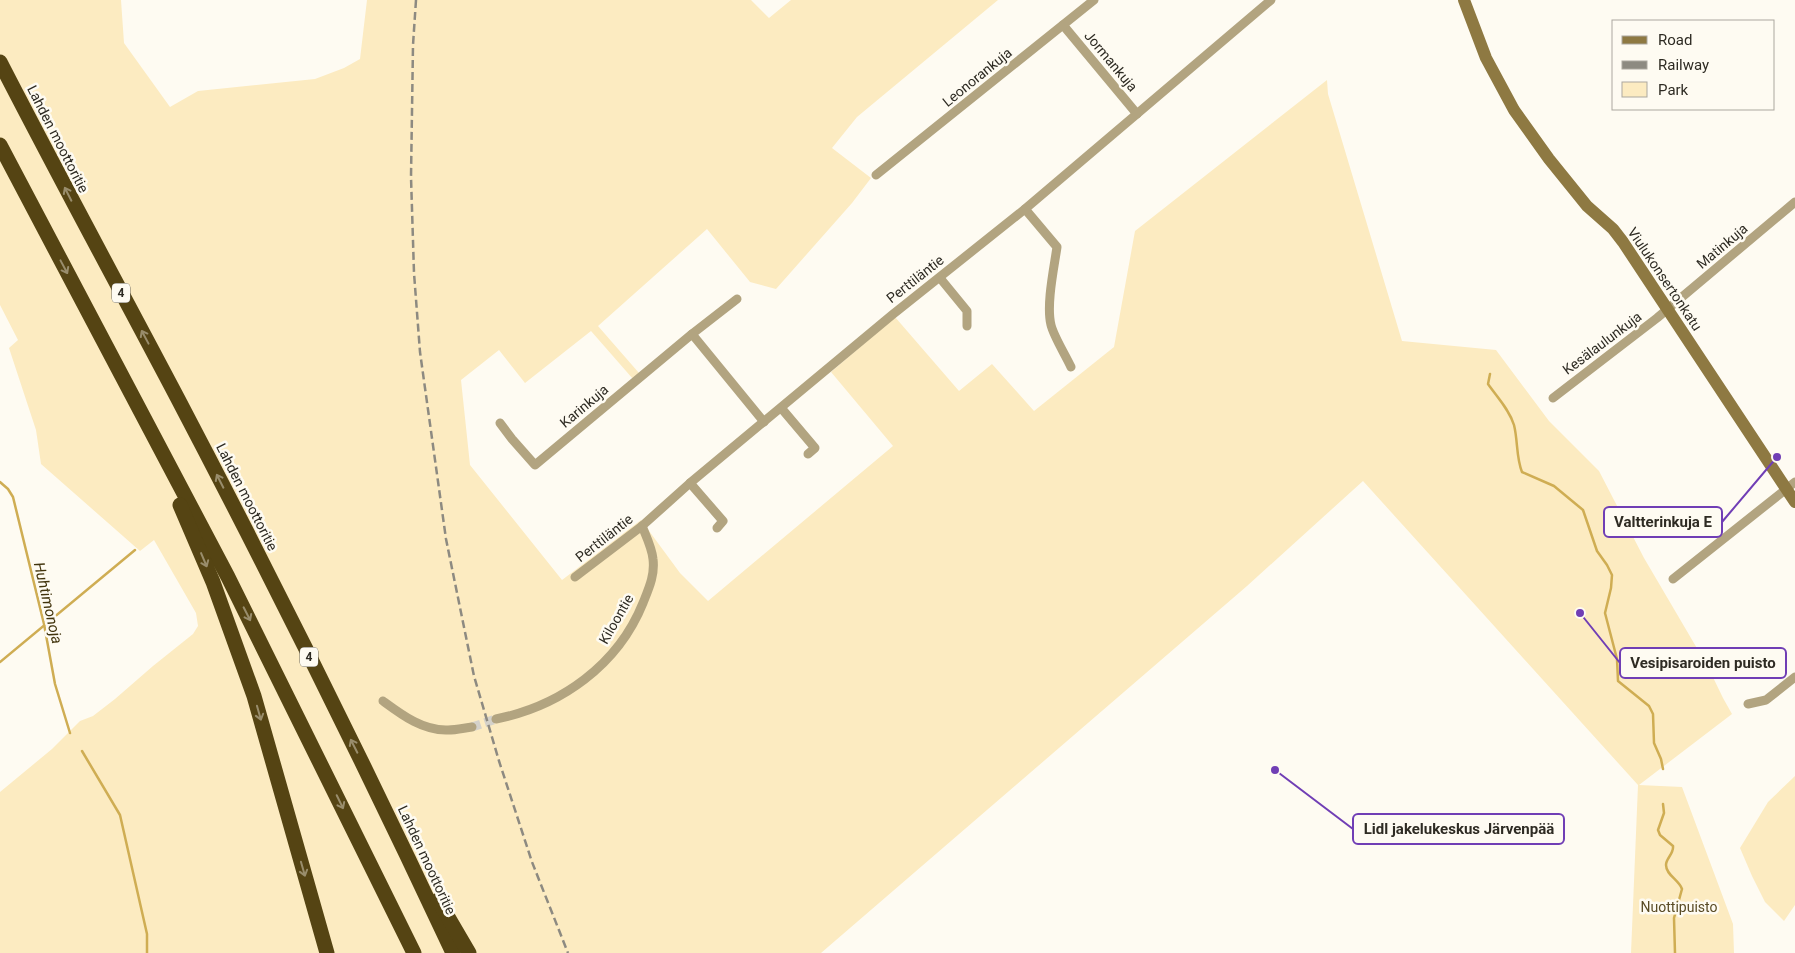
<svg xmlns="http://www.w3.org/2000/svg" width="1795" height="953" font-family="Roboto,sans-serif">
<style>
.green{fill:#fcebc1}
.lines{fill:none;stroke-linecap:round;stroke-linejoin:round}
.stream{stroke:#cfad53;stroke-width:2.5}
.street-tunnel{stroke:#d4d1c9;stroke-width:9;stroke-dasharray:9 4.5;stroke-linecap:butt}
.street{stroke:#b2a480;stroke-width:9}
.secondary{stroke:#8e7942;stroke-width:12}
.highway{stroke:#554413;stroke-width:15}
.rail{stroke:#8d8a81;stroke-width:2.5;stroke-dasharray:8 4;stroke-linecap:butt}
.oneway{stroke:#998d6c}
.labels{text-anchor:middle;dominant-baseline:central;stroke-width:5;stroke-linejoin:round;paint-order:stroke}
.shield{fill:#fefbf2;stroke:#6c6961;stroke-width:1}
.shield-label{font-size:12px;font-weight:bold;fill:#2e2b23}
.street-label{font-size:14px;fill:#2e2b23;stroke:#fefbf2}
.park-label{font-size:14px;fill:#594b25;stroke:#fefbf2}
.water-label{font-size:15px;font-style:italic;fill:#41330c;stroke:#fefbf2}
.leader{fill:none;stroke:#703eb5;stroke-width:2}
.callout-dot{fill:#703eb5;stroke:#fefbf2;stroke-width:2}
.callout{fill:#fefbf2;stroke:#703eb5;stroke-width:2}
.callout-label{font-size:15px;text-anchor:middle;font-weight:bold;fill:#2e2b23}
</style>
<rect width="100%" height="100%" fill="#fefbf2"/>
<g class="green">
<path d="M0,0h121l3,43 46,64 28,-16 117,-12 29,-11 16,-9 7,-59h384l18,18 22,-18h207l-141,117 -25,31 39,30 -19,25 -76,86 -26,-7 -43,-53 -109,97 41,47 -6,6 -42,-48 -66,52 -26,-33 -38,30 9,85 92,115 79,-60 39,53 28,28 185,-155 -62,-74 64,-55 64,74 33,-27 42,47 80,-64 21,-116 192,-151 1,14 74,247 94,9 53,71 50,50 45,87 64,109 15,31 9,16 -93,71 43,2 51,137 1,29h-103l7,-168 -275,-304 -116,105 -426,367h-821v-161l52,-43 28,-28 13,-5 22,-17 38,-33 40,-32 5,-8 -2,-13 -42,-73 -14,11 -99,-87 -5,-34 -27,-82 9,-8 -18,-35z"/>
<path d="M1795,776v129l-11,16 -19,-19 -13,-26 -12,-28 28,-46z"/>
</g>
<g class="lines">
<g class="stream">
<path d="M1490,374l-2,10c9,13 21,25 26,41 4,16 2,32 8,47l32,14 29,24 14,41 10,14 5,10 -1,13 -6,25 12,46 1,22 31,25 4,8 1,29 7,16 2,10"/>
<path d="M0,482l8,7 5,8 31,127 11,60 15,49"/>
<path d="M0,662l135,-112"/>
<path d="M82,751l38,64 27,119v19"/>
<path d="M1663,804l1,9 -6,17 2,5 13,11c1,8 -7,12 -7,19 0,10 13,15 16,24l-8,29 1,35"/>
</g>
<path class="street-tunnel" d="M472,727l24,-8"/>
<g class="street">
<path d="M1063,25l74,89"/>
<path d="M876,175l218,-175"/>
<path d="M1025,209l32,38c-3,21 -11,58 -6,78 3,12 14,29 20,42"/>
<path d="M940,278l27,33v15"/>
<path d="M692,334l45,-35"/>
<path d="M1553,398l104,-80 138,-116"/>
<path d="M782,409l33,39 -7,6"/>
<path d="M500,423l12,16 23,26 157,-131 72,88"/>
<path d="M690,483l33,38 -6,7"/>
<path d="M575,577l67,-51 48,-43 202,-168 133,-106 246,-209"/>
<path d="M1673,579l122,-97"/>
<path d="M383,701c19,14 40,30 65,29 8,0 16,-2 24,-3"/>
<path d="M1748,704l18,-4 29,-23"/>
<path d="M496,719c65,-13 122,-54 147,-116 6,-15 12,-28 10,-44 -1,-11 -7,-23 -11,-33"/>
</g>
<path class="secondary" d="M1464,0l22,58 28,52 35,49 38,47 26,23 10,13 172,260"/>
<g class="highway">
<path d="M0,62c58,113 119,225 178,337 96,183 188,368 275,554"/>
<path d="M0,145l228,432 186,376"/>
<path d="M180,505l33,77 41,114 73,257"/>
<path d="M438,900l31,53"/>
</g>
<path class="rail" d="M416,0l-3,45 -2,132 3,96 6,79 26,187 28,137 25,85 33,101 36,91"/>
</g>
<defs><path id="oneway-shaft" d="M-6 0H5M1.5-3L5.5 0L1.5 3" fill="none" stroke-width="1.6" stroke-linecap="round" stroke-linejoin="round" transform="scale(1.25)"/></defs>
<g class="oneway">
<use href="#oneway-shaft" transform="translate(68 194) rotate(-117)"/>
<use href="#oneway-shaft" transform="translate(64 267) rotate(62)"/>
<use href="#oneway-shaft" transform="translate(145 337) rotate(-118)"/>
<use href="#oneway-shaft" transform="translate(220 481) rotate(-117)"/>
<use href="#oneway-shaft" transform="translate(204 560) rotate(67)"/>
<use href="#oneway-shaft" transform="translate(247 614) rotate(63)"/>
<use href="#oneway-shaft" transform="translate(259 713) rotate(74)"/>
<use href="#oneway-shaft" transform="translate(354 746) rotate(-117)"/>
<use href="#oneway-shaft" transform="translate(340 802) rotate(64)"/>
<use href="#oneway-shaft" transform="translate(303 869) rotate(74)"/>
</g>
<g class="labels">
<g class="shield">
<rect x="112" y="283.5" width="18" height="19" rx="4"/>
<rect x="300" y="647.5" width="18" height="19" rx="4"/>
</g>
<g class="shield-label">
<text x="121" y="293">4</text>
<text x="309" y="657">4</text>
</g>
<g class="street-label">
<text transform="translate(1111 61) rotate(50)">Jormankuja</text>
<text transform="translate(977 77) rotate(-39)">Leonorankuja</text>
<text transform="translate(58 139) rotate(63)">Lahden moottoritie</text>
<text transform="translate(1722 246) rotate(-40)">Matinkuja</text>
<text transform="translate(915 279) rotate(-38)">Perttiläntie</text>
<text transform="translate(1665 279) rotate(56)">Viulukonsertonkatu</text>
<text transform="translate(1602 343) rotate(-37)">Kesälaulunkuja</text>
<text transform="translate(584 406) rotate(-40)">Karinkuja</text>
<text transform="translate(247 497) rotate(63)">Lahden moottoritie</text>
<text transform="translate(604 538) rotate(-38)">Perttiläntie</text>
<text transform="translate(616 619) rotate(-60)">Kiloontie</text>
<text transform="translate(427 860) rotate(65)">Lahden moottoritie</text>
</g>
<g class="park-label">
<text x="1679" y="907">Nuottipuisto</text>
</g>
<g class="water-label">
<text transform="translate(48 603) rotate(77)">Huhtimonoja</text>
</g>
</g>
<path class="leader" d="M1777 457L1722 522M1580 613L1620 663M1275 770L1353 829"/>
<g class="callout-dot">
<circle cx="1777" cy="457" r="5"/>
<circle cx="1580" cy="613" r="5"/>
<circle cx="1275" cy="770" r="5"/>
</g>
<g class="callout">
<rect x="1604" y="507" width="118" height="30" rx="5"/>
<rect x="1620" y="648" width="166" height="30" rx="5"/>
<rect x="1353" y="814" width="211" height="30" rx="5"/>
</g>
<g class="callout-label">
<text x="1663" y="527">Valtterinkuja E</text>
<text x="1703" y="668">Vesipisaroiden puisto</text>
<text x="1459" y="834">Lidl jakelukeskus Järvenpää</text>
</g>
<rect x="1612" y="20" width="162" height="90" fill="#fefbf2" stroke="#aba89f"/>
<rect x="1622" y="36" width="25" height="8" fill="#8e7942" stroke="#aba89f"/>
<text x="1658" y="45" font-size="15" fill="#2e2b23">Road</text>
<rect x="1622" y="61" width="25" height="8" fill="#8d8a81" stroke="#aba89f"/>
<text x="1658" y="70" font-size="15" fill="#2e2b23">Railway</text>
<rect x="1622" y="82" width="25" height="15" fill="#fcebc1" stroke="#aba89f"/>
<text x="1658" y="95" font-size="15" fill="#2e2b23">Park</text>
</svg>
